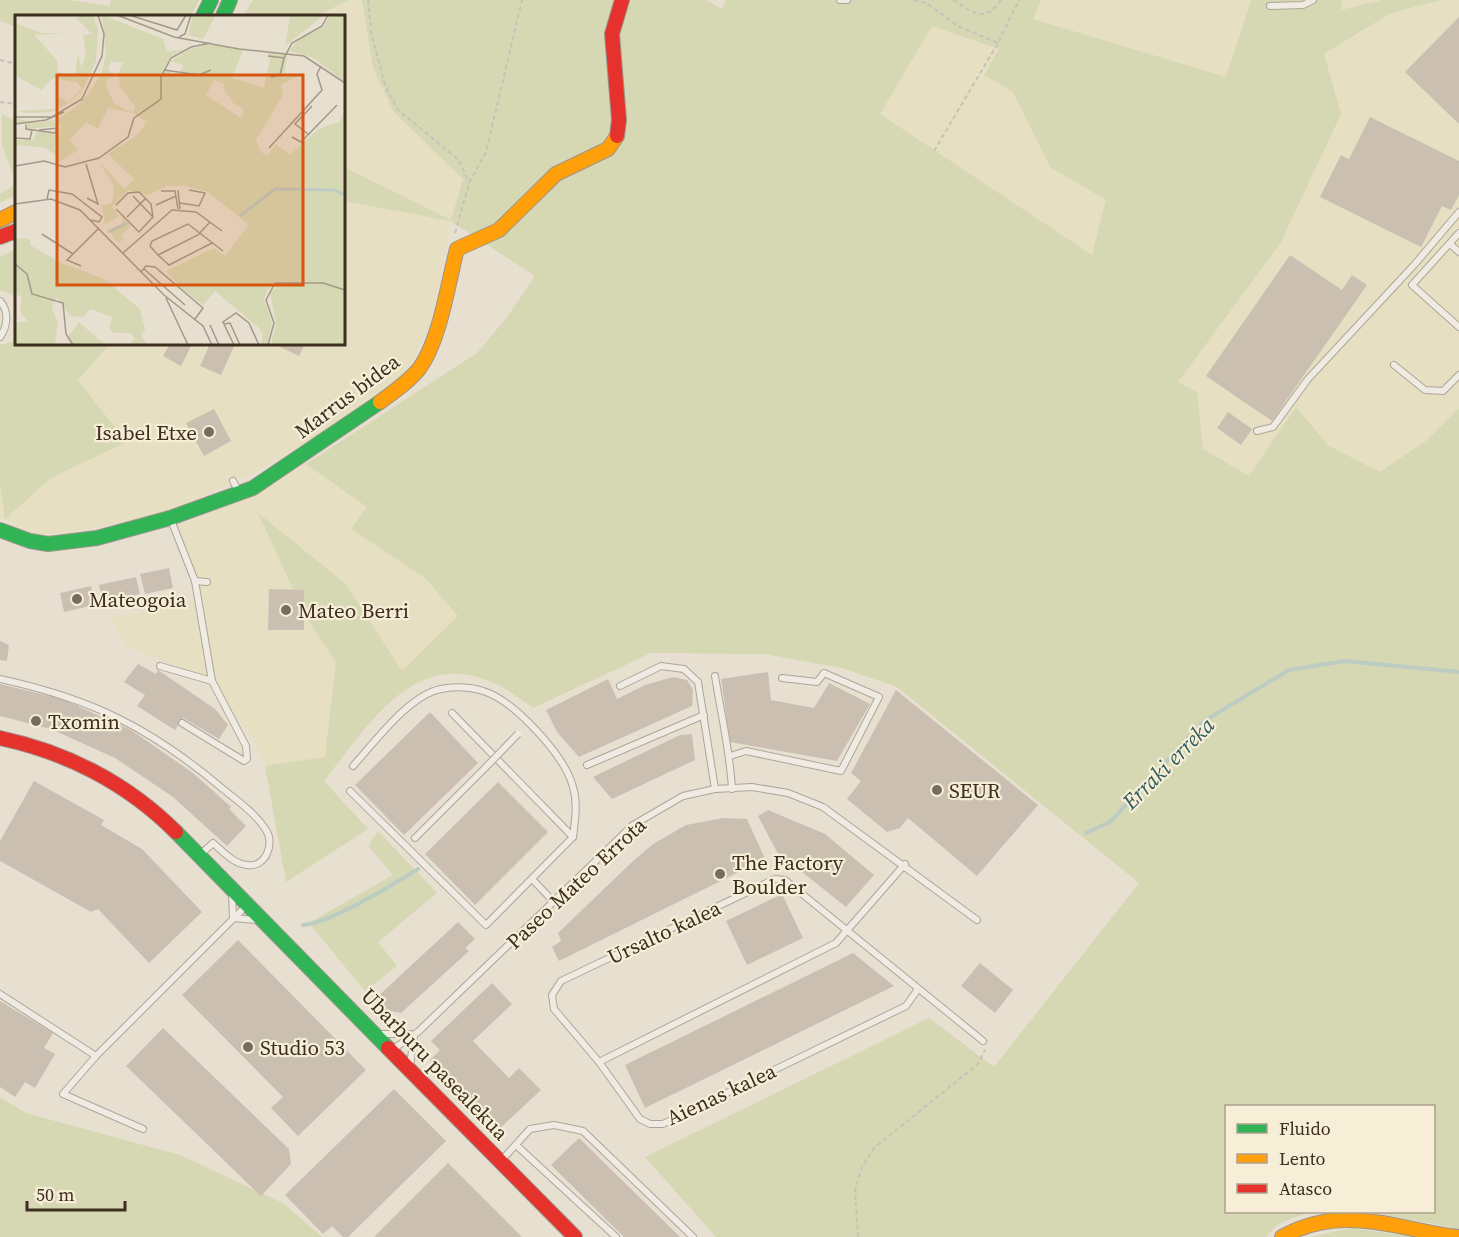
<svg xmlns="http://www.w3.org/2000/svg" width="1459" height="1237" font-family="'Source Serif 4',serif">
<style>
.farmland{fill:#e6dfc2}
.green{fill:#d6d7b3;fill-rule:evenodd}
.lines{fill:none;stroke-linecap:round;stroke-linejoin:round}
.stream{stroke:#bcccc2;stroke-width:4}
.building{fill:#cbbfb2}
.lane-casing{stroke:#ada599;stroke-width:8}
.fast-casing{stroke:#9c958a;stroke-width:16}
.slow-casing{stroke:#9c958a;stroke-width:16}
.jam-casing{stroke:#9c958a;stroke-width:16}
.path{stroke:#c8c2b9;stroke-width:2;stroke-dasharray:4.5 3;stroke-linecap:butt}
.lane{stroke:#efebe3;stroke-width:6}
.fast{stroke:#30b455;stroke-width:14}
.slow{stroke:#ff9f0a;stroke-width:14}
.jam{stroke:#e5322d;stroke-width:14}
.lane-bridge-casing{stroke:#ada599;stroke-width:8;stroke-linecap:butt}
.lane-bridge{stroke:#efebe3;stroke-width:6}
.poi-dot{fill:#786c5e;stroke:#f7eed8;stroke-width:2}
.labels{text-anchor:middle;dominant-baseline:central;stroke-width:4.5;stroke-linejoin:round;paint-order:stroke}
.street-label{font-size:21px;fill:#3d2e20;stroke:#f7eed8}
.poi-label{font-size:21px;fill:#3d2e20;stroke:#f7eed8;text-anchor:start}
.water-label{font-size:22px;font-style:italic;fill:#2f5d5a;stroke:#f7eed8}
.inset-river{fill:none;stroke:#bcccc2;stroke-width:3}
.inset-road{fill:none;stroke:#a3998a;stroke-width:1.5}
.view{fill:#d7550e;fill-opacity:0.15;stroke:#d7550e;stroke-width:3}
.inset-edge{fill:none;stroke:#3d2e20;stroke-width:3}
</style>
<rect width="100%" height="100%" fill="#e7e0d1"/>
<g class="farmland">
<path d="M349,0h13l11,68 21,44 69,66 -12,43 -19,96 -17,41 -24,29 -67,44 -70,42 -88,40 -102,21h-28l-36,-16v-33l5,34 46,-41 75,-36 -48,-62 32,-36h234v-143l104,19 -104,-53v-151h-28z"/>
<path d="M1041,0h210l-25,77 -193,-58z"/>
<path d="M1342,0h40l-41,10z"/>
<path d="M1441,0h18v408l-32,32 -47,32 -51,-26 -33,-39 -47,69 -46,-27 -6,-57 -19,-10 102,-138 61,-130 -17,-59 67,-42z"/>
<path d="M932,25l67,25 -15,25 29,17 37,75 57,33 -15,55 -213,-141z"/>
<path d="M306,464l61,43 -16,22 74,49 34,39 -57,55 -56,-88 -87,-70 47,103 30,45 -11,95 -60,9 -10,-24 -36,-48 -35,-26 -60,-22 -14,-28 88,-18 -20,-74 77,-31z"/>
</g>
<g class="green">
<path d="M0,0h68l42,6 1,-6h88l-8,16h-175v11l-16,-6z"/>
<path d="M253,0h96l-33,16h-73z"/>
<path d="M362,0h344l16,9 4,-9h315l-8,19 193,58 25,-77h91l-1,10 41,-10h59l-50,13 -67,41 17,60 -61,130 -102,138 19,10 6,57 46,27 47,-69 33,39 51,26 47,-32 32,-32v829h-7l-1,-10 -83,-15h66v-106h-208v106h92c-19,3 -40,8 -52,25h-550l-71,-80 284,-139 65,49 145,-184 -242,-196 -55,-19 -78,-14 -113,-1 -118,55c-12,-8 -25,-19 -39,-25 -80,-37 -127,44 -170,98l44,48 -82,53 -21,-116 60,-9 11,-95 -30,-45 -48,-104 88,71 56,87 56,-55 -33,-38 -74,-49 16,-22 -61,-43 171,-111 30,-36 28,-41 -84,-55 -107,-20v-34l107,53 12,-41 -69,-67 -21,-44zM932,26l67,23 -15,26 29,17 37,75 56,33 -14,55 -212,-141z"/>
<path d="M2,114l14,7v62l-14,-38z"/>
<path d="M16,184v12l-16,6v-8z"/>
<path d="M16,249v47l-16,-6v-33z"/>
<path d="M16,338v6h94l-32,36 48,62 -75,36 -46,41 -5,-34v-140l12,-3z"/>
<path d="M378,831l59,62 -59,49 19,24 -32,25 -56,-68 84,-48 -25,-29z"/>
<path d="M0,1097l26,16 154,42 103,48 39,34h-322z"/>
<path d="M1352,1228l61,9h-103z"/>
</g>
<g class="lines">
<g class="stream">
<path d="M1086,833l24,-11 94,-101 85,-51 56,-9 114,11"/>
<path d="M303,925c27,-2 91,-41 115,-56"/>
</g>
</g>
<g class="building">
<path d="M1459,17v107l-54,-52z"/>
<path d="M1370,117l89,44v34l-8,15 -9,-4 -21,41 -101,-50 21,-42 8,4z"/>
<path d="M1290,255l52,35 10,-15 15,10 -95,136 -66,-45z"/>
<path d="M170,344h22l-11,22 -18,-10z"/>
<path d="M210,344h25l-14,31 -21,-9z"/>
<path d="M274,344h31l-6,12z"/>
<path d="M214,409l17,32 -27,15 -18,-33z"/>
<path d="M1228,412l24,17 -11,16 -24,-17z"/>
<path d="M169,568l4,20 -28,6 -5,-20z"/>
<path d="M136,577l4,17 -37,9 -4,-18z"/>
<path d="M91,586l4,19 -31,7 -4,-19z"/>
<path d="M269,589l35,1v40h-36z"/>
<path d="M0,641l9,4 -2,16 -7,-1z"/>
<path d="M138,664l18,10 2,-4 57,39 13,16 -9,14 -36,-21 -8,12 -38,-24 8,-11 -21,-13z"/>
<path d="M768,672l3,28 43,8 15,-25 41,21 -33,57 -107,-19 -9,-63z"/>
<path d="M673,677l14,3 6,10 -1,16 -113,51 -22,-25 -11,-22 62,-31 9,20 28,-14z"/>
<path d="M0,684l62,15 69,31 62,43 38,34 -2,2 17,17 -19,20 -54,-49 -58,-39 -64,-29 -51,-13z"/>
<path d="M896,690l142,115 -61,71 -69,-58 -8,10 -13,4 -40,-33 14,-18 -10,-8z"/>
<path d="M430,712l48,51 -74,72 -49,-50z"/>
<path d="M692,734l3,26 -83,39 -19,-22 87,-42z"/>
<path d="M34,781l70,39 -3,5 41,24 60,63 -53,51 -51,-54 -7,3 -91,-51v-20z"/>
<path d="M498,782l50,50 -73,73 -50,-51z"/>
<path d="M768,810l57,24 49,41 -28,32 -69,-55 -19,-36z"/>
<path d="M723,818l24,1 18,40 -206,102 -7,-14 9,-6 -3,-8 74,-71 21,-18 33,-19z"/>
<path d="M782,894l21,44 -56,27 -21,-44z"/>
<path d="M458,922l17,17 -10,9 4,3 -68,62 -15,-3 -12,-10z"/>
<path d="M238,940l128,130 -68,66 -27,-28 12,-11 -101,-102z"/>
<path d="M853,953l41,33 -249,122 -20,-43z"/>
<path d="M980,963l33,27 -18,23 -34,-27z"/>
<path d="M492,983l20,21 -39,37 36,37 10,-10 22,22 -43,40 -68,-70 10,-10 -9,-9z"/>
<path d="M0,1001l53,32 -9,15 11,6 -20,34 -10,-6 -10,15 -15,-10z"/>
<path d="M163,1028l126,121 2,15 -30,32 -135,-130z"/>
<path d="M394,1089l52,52 -98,96h-5l-11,-11 -9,8 -38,-39z"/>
<path d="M579,1138l101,99h-56l-73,-72z"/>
<path d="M448,1163l74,74h-148z"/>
</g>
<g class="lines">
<defs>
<g id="lane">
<path d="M840,0h7"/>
<path d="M1270,6l33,-1 10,-5"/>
<path d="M1459,233l-47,52 47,42"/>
<path d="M1450,244l9,8"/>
<path d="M0,301c9,10 8,25 0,36"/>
<path d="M1394,365l31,25 18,1 16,-16"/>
<path d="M1257,431l16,-4 35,-48 107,-115 44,-52"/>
<path d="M233,481l6,11"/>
<path d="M171,520l24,61 17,100 34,65 1,13 -3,2 -62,-38"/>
<path d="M195,581l12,1"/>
<path d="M160,666l52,15"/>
<path d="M715,676c6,38 15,75 17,113"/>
<path d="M0,679c92,20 151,49 223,110 15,12 32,24 43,41 9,13 0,38 -19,35 -13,-1 -25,-14 -34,-22l-12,11"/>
<path d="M620,686l41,-20 23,3 14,13 17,107"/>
<path d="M730,756l16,-5 95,20 38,-74 -55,-24 -7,9 -35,-4"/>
<path d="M587,765l117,-50"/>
<path d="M353,766c22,-24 56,-71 88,-77 13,-3 32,-2 45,3 30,11 79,64 87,95 5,17 2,33 0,50"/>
<path d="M350,791l136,134 87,-88 -121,-124"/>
<path d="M415,838l70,-70"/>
<path d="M905,864l-69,79 -237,119 41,57 10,5h13l243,-118 12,-17"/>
<path d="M532,879l22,23"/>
<path d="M232,895l1,23"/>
<path d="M233,918l23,2"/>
<path d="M0,994l96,62"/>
<path d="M382,1034h28"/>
<path d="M392,1050l27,-19 214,-206 50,-29 32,-7 37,-2 36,6 35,14 154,113"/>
<path d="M599,1062l-45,-53 -2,-14 9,-14 214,-102 10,1 198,161"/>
<path d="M410,1066l4,-31"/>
<path d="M143,1129l-80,-35 33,-38 150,-150"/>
<path d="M516,1145l100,92"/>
<path d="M501,1161l29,-32 24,-4 29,6 110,106"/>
</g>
<g id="fast">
<path d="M203,16l8,-16"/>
<path d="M223,16l7,-16"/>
<path d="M0,530l30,11 18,3 49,-6 73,-20 83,-30 127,-86"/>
<path d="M176,832l212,216"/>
</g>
<g id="slow">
<path d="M0,220l16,-8"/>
<path d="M380,402c14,-10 28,-20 39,-33 21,-28 29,-86 38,-120l42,-19 57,-56 52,-25 9,-13"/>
<path d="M1282,1237c60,-34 113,-8 176,0"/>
</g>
<g id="jam">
<path d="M617,136l2,-16 -7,-86 10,-34"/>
<path d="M0,237l16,-6"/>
<path d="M0,738c67,14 128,46 176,94"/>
<path d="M388,1048l187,189"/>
</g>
</defs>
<use href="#lane" class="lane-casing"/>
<use href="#fast" class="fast-casing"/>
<use href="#slow" class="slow-casing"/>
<use href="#jam" class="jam-casing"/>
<g class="path">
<path d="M368,0l3,32 14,53 13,25 61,50 10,23"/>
<path d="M914,0l12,3 32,23 40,17"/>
<path d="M953,0c20,12 31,24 48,0"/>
<path d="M0,60l16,4"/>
<path d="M0,102l16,2"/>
<path d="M934,151l64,-108 21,-43"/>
<path d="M455,233l14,-50 17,-31 36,-152"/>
<path d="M858,1237l-3,-47 7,-23 12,-19 104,-84 7,-14"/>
</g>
<use href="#lane" class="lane"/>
<use href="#fast" class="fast"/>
<use href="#slow" class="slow"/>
<use href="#jam" class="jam"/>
<defs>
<path id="lane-bridge" d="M485,768l33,-34"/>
</defs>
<use href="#lane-bridge" class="lane-bridge-casing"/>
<use href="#lane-bridge" class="lane-bridge"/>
</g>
<g class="poi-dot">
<circle cx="209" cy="432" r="6"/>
<circle cx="77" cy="599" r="6"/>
<circle cx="286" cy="610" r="6"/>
<circle cx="36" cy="721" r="6"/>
<circle cx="937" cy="790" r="6"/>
<circle cx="720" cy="874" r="6"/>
<circle cx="248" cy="1047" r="6"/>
</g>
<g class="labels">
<g class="street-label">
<text transform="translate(347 396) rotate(-37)">Marrus bidea</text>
<text transform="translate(576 883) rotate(-43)">Paseo Mateo Errota</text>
<text transform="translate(664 932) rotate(-25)">Ursalto kalea</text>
<text transform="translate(435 1064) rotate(46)">Ubarburu pasealekua</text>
<text transform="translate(721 1094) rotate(-25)">Aienas kalea</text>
</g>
<g class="poi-label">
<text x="197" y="432" text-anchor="end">Isabel Etxe</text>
<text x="89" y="599">Mateogoia</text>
<text x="298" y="610">Mateo Berri</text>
<text x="48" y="721">Txomin</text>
<text x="949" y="790">SEUR</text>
<text x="732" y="862">The Factory<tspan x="732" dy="24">Boulder</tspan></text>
<text x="260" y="1047">Studio 53</text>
</g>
<g class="water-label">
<text transform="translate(1168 763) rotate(-45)">Erraki erreka</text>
</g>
</g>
<g transform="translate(15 15)">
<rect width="330" height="330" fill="#e7e0d1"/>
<path d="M63,0h15l5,15 -2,31 -13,28 -14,14 -18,9 -21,1 -15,-2 40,-2 4,-3 -2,-11 11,8 14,-15 -5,-6 -24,-4 -12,12 -26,-15v-52l27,10h26l-34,2 23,25 1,12 17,4 3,-23 3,14 5,-12 -3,-20 9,-1 -16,-16zM87,0l61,24 4,13 17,-3 -13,7 -7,12 14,9 5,-12 -13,-4 20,-12 21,-5 32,6 -11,28 32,10 6,-29 -2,-7 19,2 -3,23 21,-5 -24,13 2,10 -27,45 4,11 7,5 9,-12 14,11 28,-26 21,-7 6,-12v235h-74l5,-23 -6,-29 9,-9 23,-1 -26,-2 -9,9 -3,10 8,22 -5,23h-6l2,-12 -4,-5 -44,-37 -12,14 -23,-18 -14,-16 48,-23 11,8 24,-31 -41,-33 -22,-6h-19l-20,9 -19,-5 -16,17 7,9 -14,9 -3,-20 10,-2 2,-16 -14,-25 24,27 10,-10 -26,-25 29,-19 10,-13 -14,-9 -25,-5 -10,21 -12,-7 -16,18 8,10 -20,13 -2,-7 -10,-8 -31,-3v-5h19l2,-8 23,1 2,-7 -33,3 -4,-6h-9v-5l20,5 20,-3 20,-12 15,-16 12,-20 4,-18zM96,46l12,2 -5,11 2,13 15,19 -2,7 -18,-9 -7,-12 -2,-12 10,-5 -8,-5zM199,65l11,4 -2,4 11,16 10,5 -3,9 -35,-23zM178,0h23l-13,24 -15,-4zM275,0h34l-39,31zM315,0h15v67l-33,-25 -23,-6 11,-13 23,-11zM106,201l10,10 -10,9 3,4 -6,4 -9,-12 14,-8zM0,223l15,1v6l31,18 43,16 36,30 5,21 -4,5 7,10h-19l6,-7 -5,-5h-16l-5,-5 3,-11 -22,-8 -7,8 -12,-1 -15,-19 -4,11 6,15 -3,22h-40v-22l13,-2 -8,-9 2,-14 -7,-5zM64,307l20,18 9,5h-36l-5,-7z" fill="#d6d7b3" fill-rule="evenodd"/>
<path class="inset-river" d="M225,201l35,-27 59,1 11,5M93,217l19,-9"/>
<path class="inset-road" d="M102,0l57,22 65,12 65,7 41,27M114,0l48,15 9,-15M164,22l6,-3 6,-19M253,41l16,2 8,-15 30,-17 6,-11M149,55l35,5 12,-5M256,62l9,-2 4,-17M0,102h37l30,-18 20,-43 2,-22 -6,-19M0,109l31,-4 18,-8M11,110v4l29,4 3,-5M24,115l19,-2M293,119l-13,-10 17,-18M277,122l9,5 36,-37M0,123l15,1 2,-9M254,133l53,-58 -5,-16 4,-8M71,149l12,40 -11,-6M0,151l29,-5 21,6 34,-9 29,-21 6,-19 27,-19v-22l10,-19 20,-11 20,-4M163,175l2,19M146,176h14l3,18M32,184l2,-9 23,4 30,23 -3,5 -8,-2M165,188l19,3 6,-13 -16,-3M0,189l36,-5 29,11 84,85 39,31 9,19M101,190l12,-12 11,-1 12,12 2,13M141,190l20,-9M101,194l23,23 14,-15 -20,-21M112,202l19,-19M195,207l-12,13 -40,20 11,10 43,-22M27,219l31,20M108,238l49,-43 24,2 26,19M143,240l-8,-9 2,-5 36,-17 35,27M0,249l12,10 5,20 31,9 3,31 7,11M66,251l-14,-6 32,-32M129,254l41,36M126,257l5,-6 9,1 48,41 -8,11M151,283l22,47M209,309l6,-1 10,22M195,310l9,20M219,330l-11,-23 13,-9 13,10 10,22M253,330l6,-22 -8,-23 9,-17h48l22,7"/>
<path class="view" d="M42,60h246v210h-246z"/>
<rect width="330" height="330" class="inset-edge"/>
</g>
<rect x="1225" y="1105" width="210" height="108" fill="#f7eed8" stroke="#ada18e" stroke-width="1.5"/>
<rect x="1237" y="1124" width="30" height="9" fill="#30b455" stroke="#ada18e" stroke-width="1.5"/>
<text x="1279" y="1135" font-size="18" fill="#3d2e20">Fluido</text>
<rect x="1237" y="1154" width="30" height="9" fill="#ff9f0a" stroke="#ada18e" stroke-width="1.5"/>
<text x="1279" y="1165" font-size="18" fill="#3d2e20">Lento</text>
<rect x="1237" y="1184" width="30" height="9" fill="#e5322d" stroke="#ada18e" stroke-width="1.5"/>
<text x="1279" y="1195" font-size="18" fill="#3d2e20">Atasco</text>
<path d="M27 1201v9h98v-9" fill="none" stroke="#3d2e20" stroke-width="3"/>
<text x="36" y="1201" font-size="18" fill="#3d2e20" stroke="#f7eed8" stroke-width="4.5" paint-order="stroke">50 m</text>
</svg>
